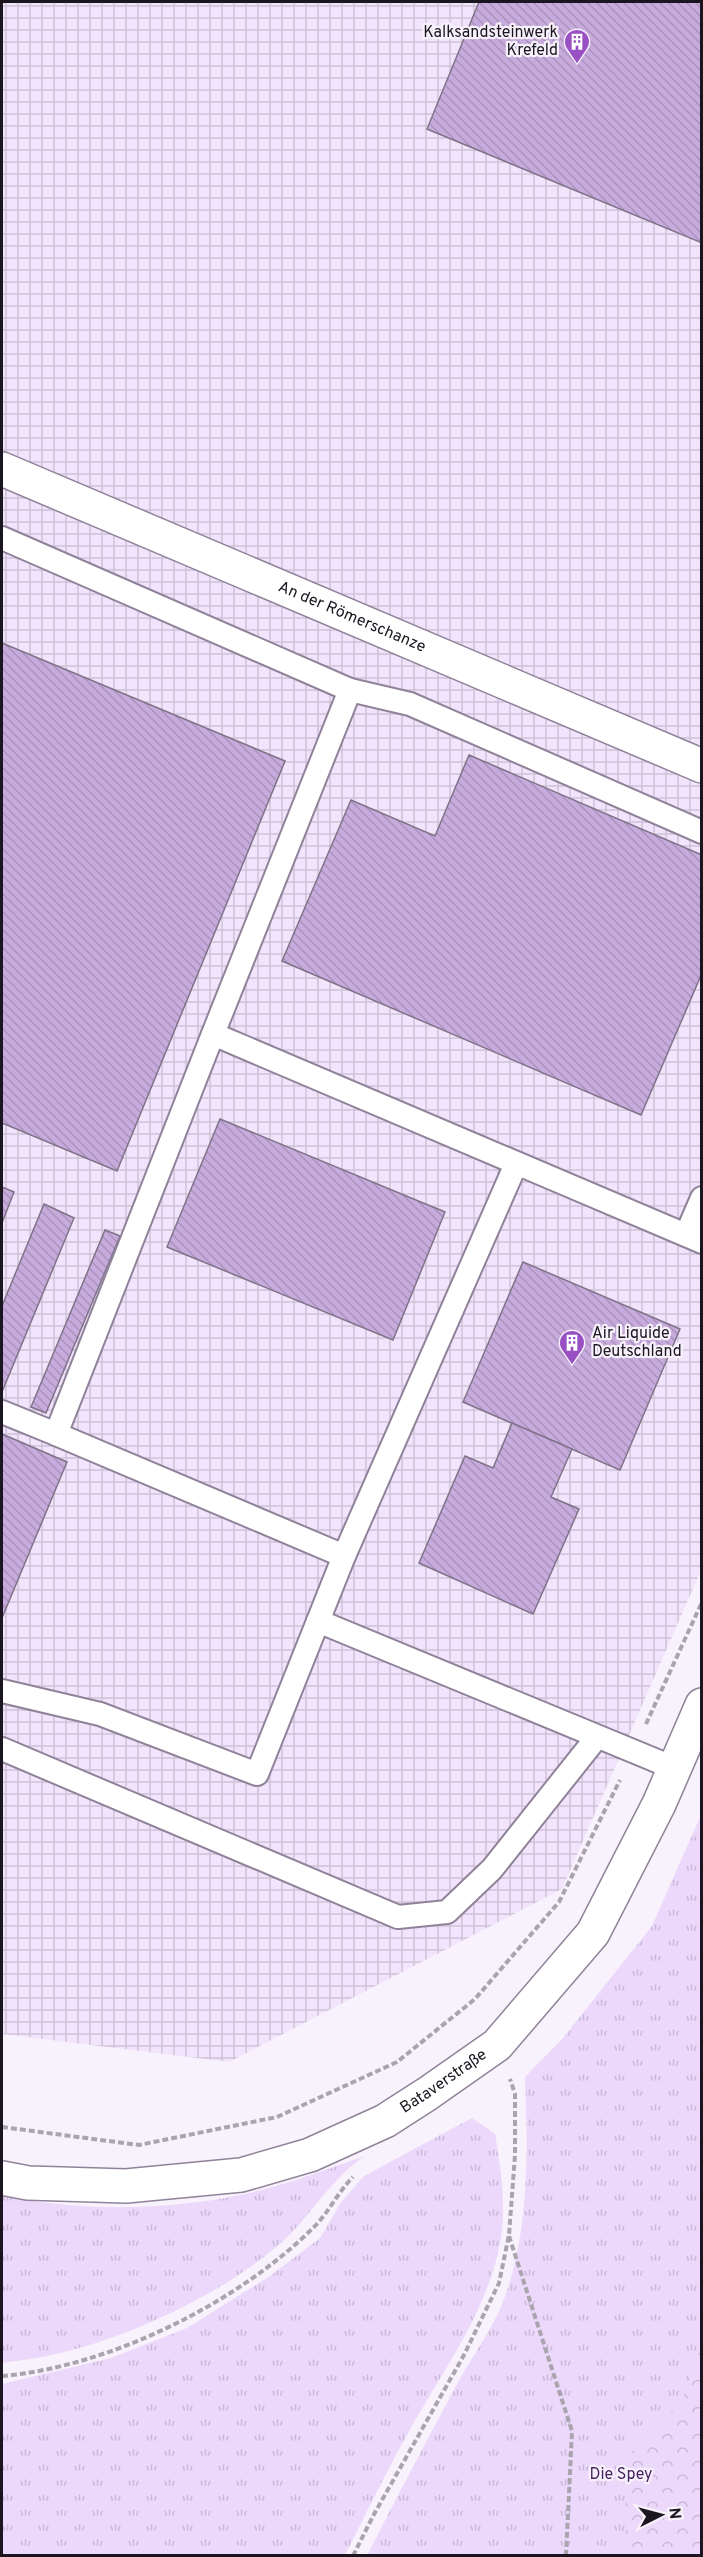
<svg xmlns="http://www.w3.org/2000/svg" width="703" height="2557" font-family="Overpass,sans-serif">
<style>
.industrial{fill:url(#industrial-grid)}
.grass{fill:url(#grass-tufts)}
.forest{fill:url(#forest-crowns)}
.building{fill:url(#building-back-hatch);stroke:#7f7388;stroke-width:1.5}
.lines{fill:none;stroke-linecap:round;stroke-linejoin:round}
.lane-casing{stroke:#908399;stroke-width:26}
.street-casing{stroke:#908399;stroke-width:36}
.path{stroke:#a9a4ad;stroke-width:4;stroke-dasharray:6 3;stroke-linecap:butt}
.lane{stroke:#fff;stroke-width:22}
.street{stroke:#fff;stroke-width:33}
.labels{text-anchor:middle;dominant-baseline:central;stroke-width:4.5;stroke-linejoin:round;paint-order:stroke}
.poi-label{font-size:16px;fill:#1a151e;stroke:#f8f2fc;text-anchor:end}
.street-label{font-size:16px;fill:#1a151e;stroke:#f8f2fc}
.park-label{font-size:16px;fill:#47215d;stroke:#f8f2fc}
</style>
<defs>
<pattern id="industrial-grid" width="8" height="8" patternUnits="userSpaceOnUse" patternTransform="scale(1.5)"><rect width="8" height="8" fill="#f2e4fc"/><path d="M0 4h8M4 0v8" fill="none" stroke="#cfc3d8"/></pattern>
<pattern id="grass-tufts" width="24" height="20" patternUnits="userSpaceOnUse" patternTransform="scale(1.5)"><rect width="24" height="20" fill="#ecd8fb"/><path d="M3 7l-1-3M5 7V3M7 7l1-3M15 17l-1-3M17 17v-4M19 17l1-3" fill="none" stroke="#cab8d7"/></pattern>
<pattern id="forest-crowns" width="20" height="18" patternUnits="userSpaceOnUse" patternTransform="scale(1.5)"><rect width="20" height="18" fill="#ecd8fb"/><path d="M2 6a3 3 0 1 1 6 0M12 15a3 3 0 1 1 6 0" fill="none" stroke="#cab8d7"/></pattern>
<pattern id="building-back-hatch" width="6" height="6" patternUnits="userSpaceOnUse" patternTransform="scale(1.5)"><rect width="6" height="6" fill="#c8abdd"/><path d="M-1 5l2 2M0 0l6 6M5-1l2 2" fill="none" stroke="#ab92bd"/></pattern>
</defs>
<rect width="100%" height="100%" fill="#f8f2fc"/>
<path class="industrial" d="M2,2h699v1568l-139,319 -333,173 -227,-28z"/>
<g class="grass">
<path d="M701,1815v740l-334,1c29,-58 59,-114 89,-170 14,-26 33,-52 45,-79 29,-71 27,-155 24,-230l38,-39 89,-112z"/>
<path d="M472,2118l23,16c6,34 11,70 6,104 -11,69 -56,129 -89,188 -24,42 -45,86 -67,129h-343v-171l109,-26 76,-30 83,-52 50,-38 22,-37 22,-25z"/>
<path d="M365,2156c-34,22 -53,59 -82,85 -57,51 -150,95 -223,112 -19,5 -39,7 -58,10v-167c73,14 149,15 223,2 48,-8 94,-26 140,-42z"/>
</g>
<path class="forest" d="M701,2347v208h-78l3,-6 -1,-86 57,-64z"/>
<g class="building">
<path d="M479,2h223v241l-275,-114z"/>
<path d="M2,643l283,118 -168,410 -115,-48z"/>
<path d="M469,755l233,100v118l-61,142 -359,-154 69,-161 84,36z"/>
<path d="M220,1119l225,93 -52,128 -226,-93z"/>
<path d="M2,1187l12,5 -12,31z"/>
<path d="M44,1204l30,14 -72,174v-86z"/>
<path d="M105,1230l15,6 -74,177 -15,-6z"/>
<path d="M523,1262l157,67 -60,141 -157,-68z"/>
<path d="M512,1423l60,26 -21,48 28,12 -46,105 -114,-51 46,-107 28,12z"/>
<path d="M2,1434l65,28 -65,156z"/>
</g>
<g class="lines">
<defs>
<g id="lane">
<path d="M2,538l348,152 -137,344"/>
<path d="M350,690l60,14 292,128"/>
<path d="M516,1164l-172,392 -288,-122 157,-400 489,208"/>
<path d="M686,1235l16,-37"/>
<path d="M2,1412l54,22"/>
<path d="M318,1621l356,147"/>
<path d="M2,1691l98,23 157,60 87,-218"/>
<path d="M2,1749l396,168 49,-5 45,-43 105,-132"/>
</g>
<g id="street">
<path id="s1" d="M2,469l700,297"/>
<path id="s2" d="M2,2178l26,5 98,3 115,-11 69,-20 75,-34 42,-27 70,-49 96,-112 66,-129 43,-99"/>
</g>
</defs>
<use href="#lane" class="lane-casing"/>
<use href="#street" class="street-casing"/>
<g class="path">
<path d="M646,1724l56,-122"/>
<path d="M2,2127l137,18 138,-28 120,-55 78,-63 84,-97 61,-122"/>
<path d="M509,2236l63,195 -6,125"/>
<path d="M2,2376c107,-9 236,-73 312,-149 15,-15 24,-35 39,-50"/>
<path d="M353,2556l20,-40 91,-161 35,-72 10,-48 6,-80v-61l-5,-15"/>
</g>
<use href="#lane" class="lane"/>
<use href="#street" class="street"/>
</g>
<defs>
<symbol id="building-pin" viewBox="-11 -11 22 30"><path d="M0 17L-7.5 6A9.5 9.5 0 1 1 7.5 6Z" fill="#9850c3" stroke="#f8f2fc"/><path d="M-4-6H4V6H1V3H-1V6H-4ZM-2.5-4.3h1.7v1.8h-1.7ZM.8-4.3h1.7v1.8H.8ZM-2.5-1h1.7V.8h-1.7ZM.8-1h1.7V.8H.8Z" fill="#fff"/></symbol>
</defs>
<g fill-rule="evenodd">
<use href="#building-pin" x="562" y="27" width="30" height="40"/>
<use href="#building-pin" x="557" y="1328" width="30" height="40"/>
</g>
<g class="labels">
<g class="poi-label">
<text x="558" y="33">Kalksandsteinwerk<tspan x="558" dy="18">Krefeld</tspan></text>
<text x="592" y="1334" text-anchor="start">Air Liquide<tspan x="592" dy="18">Deutschland</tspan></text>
</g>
<g class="street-label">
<text stroke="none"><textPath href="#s1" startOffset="380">An der Römerschanze</textPath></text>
<text stroke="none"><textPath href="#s2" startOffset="465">Bataverstraße</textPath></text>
</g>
<g class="park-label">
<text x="621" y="2475">Die Spey</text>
</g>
</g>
<rect width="703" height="2557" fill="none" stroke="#1a151e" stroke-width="6"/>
<g transform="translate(661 2515) rotate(84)" stroke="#f8f2fc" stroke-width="4.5" paint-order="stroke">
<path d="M0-4.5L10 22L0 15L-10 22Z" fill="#1a151e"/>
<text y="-9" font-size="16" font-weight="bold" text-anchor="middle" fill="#1a151e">N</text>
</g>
</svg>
